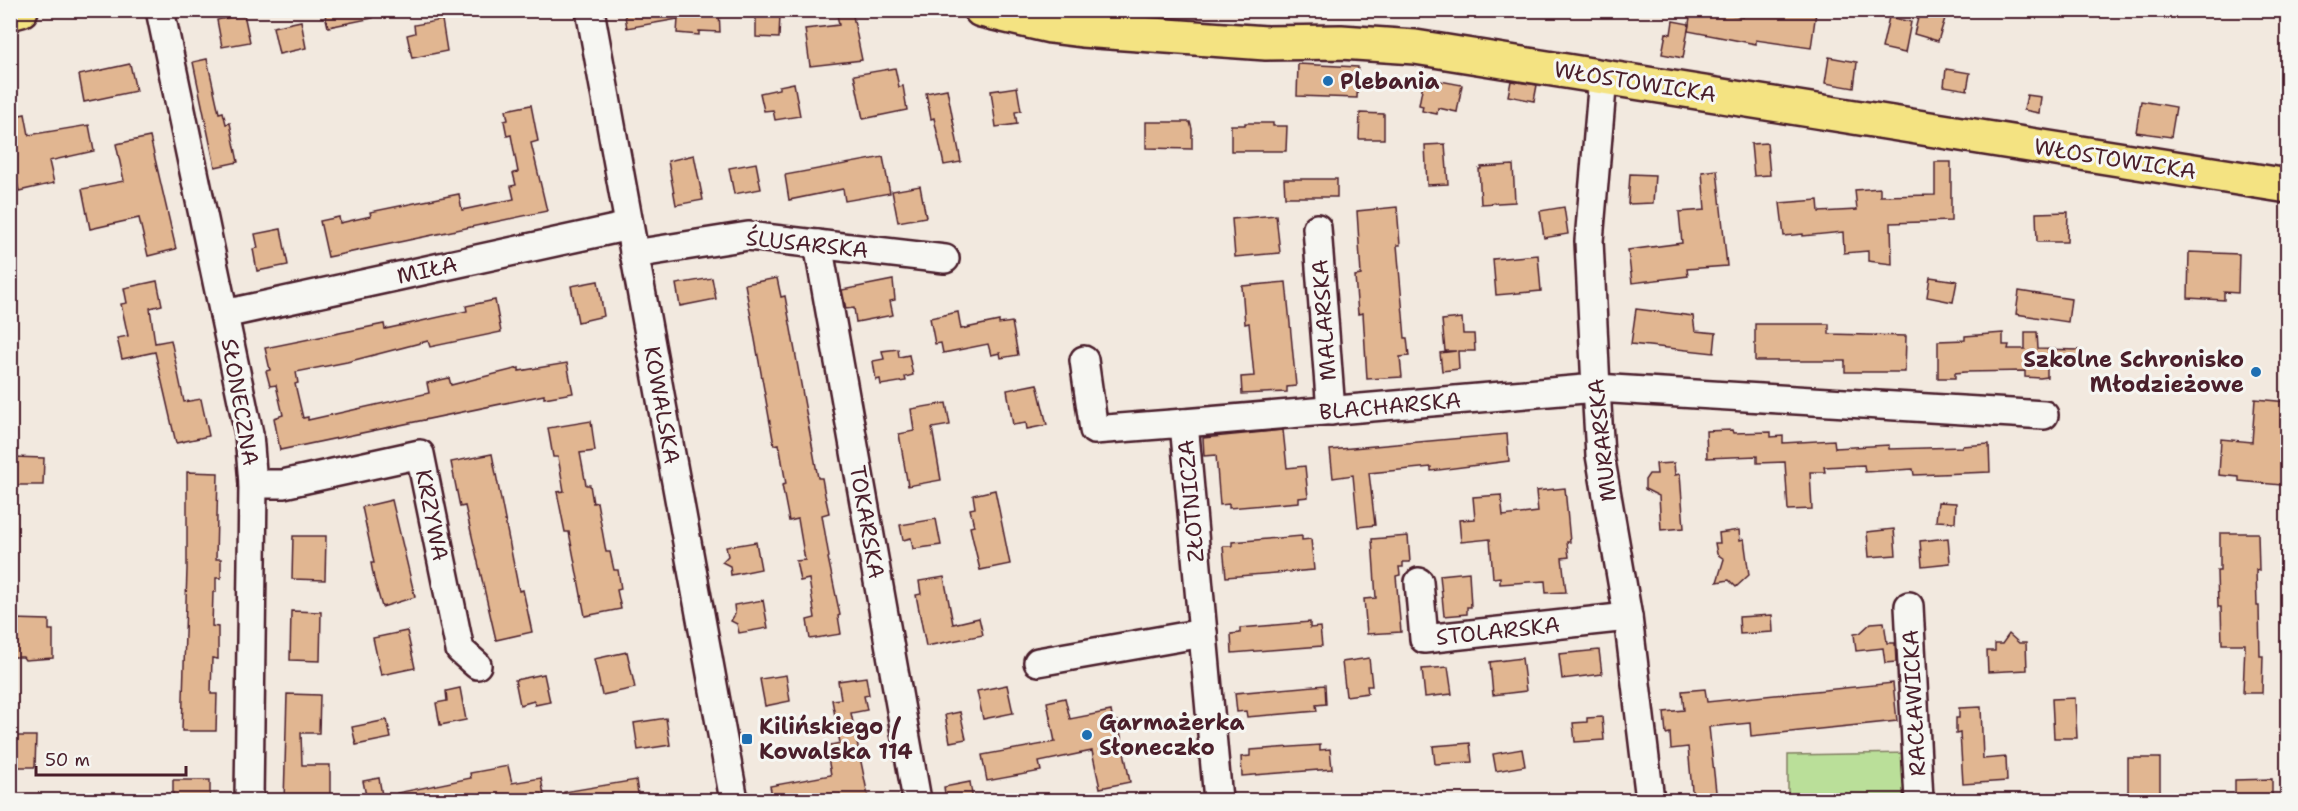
<svg xmlns="http://www.w3.org/2000/svg" width="2298" height="811" font-family="'Shantell Sans',sans-serif">
<style>
.green{fill:#badf99;stroke:#827f62;stroke-width:1.5}
.building{fill:#e1b691;stroke:#4a1f2b;stroke-width:1.5}
.lines{fill:none;stroke-linecap:round;stroke-linejoin:round}
.minor-casing{stroke:#4a1f2b;stroke-width:32}
.major-casing{stroke:#4a1f2b;stroke-width:38}
.minor{stroke:#f6f6f2;stroke-width:27}
.major{stroke:#f4e382;stroke-width:33}
.poi-dot{fill:#1f6fb2;stroke:#f6f6f2;stroke-width:2}
.labels{text-anchor:middle;dominant-baseline:central;stroke-width:6;stroke-linejoin:round;paint-order:stroke}
.poi-label{font-size:22px;font-weight:bold;fill:#4a1f2b;stroke:#f6f6f2;text-anchor:start}
.street-label{font-size:22px;fill:#4a1f2b;stroke:#f6f6f2}
</style>
<rect width="100%" height="100%" fill="#f2e9df"/>
<filter id="ink" filterUnits="userSpaceOnUse"><feTurbulence type="fractalNoise" baseFrequency=".0167" numOctaves="2"/><feDisplacementMap in="SourceGraphic" scale="12" xChannelSelector="R" yChannelSelector="G"/><feConvolveMatrix kernelMatrix="1 2 1 2 8 2 1 2 1" color-interpolation-filters="sRGB"/></filter>
<g filter="url(#ink)">
<path class="green" d="M1912,753v47h-124v-45z"/>
<g class="building">
<path d="M324,10h49v8l-45,9z"/>
<path d="M624,10h95l1,22 -21,-1v4l-22,-2 1,-14 -51,9z"/>
<path d="M1691,10h21l31,7 1,-7 72,2 -5,36 -55,-8v4l-68,-13z"/>
<path d="M1920,10l26,5 -8,26 -24,-7z"/>
<path d="M852,11l10,49 -52,6 -5,-37 34,-4 -2,-11z"/>
<path d="M244,14l6,28 -28,5 -5,-27z"/>
<path d="M756,14h24l-1,24 -23,-1z"/>
<path d="M1889,17l22,5 -6,31 -23,-5z"/>
<path d="M442,20l5,31 -35,7 -5,-23 8,-2 -1,-8z"/>
<path d="M301,21l5,27 -27,6 -6,-27z"/>
<path d="M1673,21l16,3 -6,34 -21,-4 4,-21 5,1z"/>
<path d="M1829,57l28,5 -3,26 -29,-5z"/>
<path d="M207,59l12,54 4,-1 3,12 4,-1 8,39 -23,5 -22,-105z"/>
<path d="M130,64l6,27 -52,11 -5,-27z"/>
<path d="M1298,64l60,3 -1,31 -60,-2z"/>
<path d="M895,68l4,19 4,-1 4,24 -44,9 -9,-44z"/>
<path d="M1946,69l24,4 -3,17 -23,-4z"/>
<path d="M1424,78l38,7 -5,27 -19,-4 -1,6 -15,-3 1,-5 -4,-1z"/>
<path d="M1511,81l26,4 -3,16 -26,-5z"/>
<path d="M794,83l6,33 -25,4 -2,-10 -9,1 -4,-18 19,-4v-3z"/>
<path d="M1017,87l4,24 -6,1 2,12 -21,3 -5,-36z"/>
<path d="M947,89l14,73 -17,3 -10,-47 -3,1 -5,-26z"/>
<path d="M2027,95l14,2 -2,16 -15,-3z"/>
<path d="M2141,101l35,6 -5,30 -35,-5z"/>
<path d="M531,105l7,36 -7,2 16,68 -219,46 -8,-36 19,-4 1,6 31,-7 -1,-4 89,-18 3,16 52,-11 -3,-13 5,-1 -3,-12 5,-1 -7,-37 -4,1 -3,-15 4,-1 -2,-10z"/>
<path d="M1360,113l24,1v25h-25z"/>
<path d="M25,114l4,21 60,-10 5,26 -45,10 5,22 -35,8 -9,-39v-35z"/>
<path d="M1146,122h44l2,7v20l-46,-1z"/>
<path d="M1245,123h28v3h14l-1,25h-55v-26h14z"/>
<path d="M150,137l26,112 -28,7 -9,-38 -49,11 -8,-40 42,-8 -8,-37z"/>
<path d="M1767,143l3,32 -16,1 -3,-32z"/>
<path d="M1445,144l3,40 -21,1 -2,-40z"/>
<path d="M694,155l9,45 -27,5 -8,-44z"/>
<path d="M883,157l7,36 -45,8 -2,-12 -54,11 -4,-25z"/>
<path d="M1935,162h16v59l-60,2 1,41 -24,-3v-10l-24,2 -1,-21 -40,4v-2l-19,2 -4,-33 38,-3 1,12 38,-2 -2,-20 25,-2v8l55,-1z"/>
<path d="M756,163l5,26 -27,5 -5,-26z"/>
<path d="M1513,165l2,37 -34,2 -2,-35h2v-2z"/>
<path d="M1717,170l10,96 -40,3 1,7 -56,7 -4,-33 54,-7 -3,-31 26,-2 -3,-38z"/>
<path d="M1630,174l25,1 -2,28 -25,1z"/>
<path d="M1284,179h53v18h-52z"/>
<path d="M920,186l6,31 -28,5 -6,-31z"/>
<path d="M1397,207l3,38h-3l8,93h2l2,18 -9,1 2,20 -35,2 -4,-66 -5,1 -3,-38 6,-1 -4,-64z"/>
<path d="M1564,207l4,27 -24,4 -4,-27z"/>
<path d="M2068,212l-1,30h-30l-1,-29z"/>
<path d="M1276,215l4,38 -45,4 -3,-38z"/>
<path d="M281,229l7,36 -31,6 -4,-22 5,-1 -3,-14z"/>
<path d="M2189,252l50,2 -1,39 -14,-1v8l-36,-2z"/>
<path d="M1538,255l3,36 -45,4 -3,-36z"/>
<path d="M1930,277l27,4 -4,21 -26,-5z"/>
<path d="M712,278l4,21 -36,7 -4,-22z"/>
<path d="M777,278l4,19 4,-1 33,182h4l3,17 4,18 -7,2 7,42 -1,1 12,57 -2,1 3,18 -31,5 -3,-19 8,-2 -6,-39 -9,2 -4,-20 9,-1 -7,-41 -9,2 -7,-36 4,-1 -7,-40 -5,1 -29,-161z"/>
<path d="M893,280l2,20 -5,1 3,14 -37,7 -2,-14 -8,1 -4,-19z"/>
<path d="M157,281l5,24 -12,3 5,35 16,-3 13,62 17,-3 8,37 -33,7 -21,-91 -33,7 -5,-21 11,-2 -7,-32 6,-1 -3,-15z"/>
<path d="M598,281l6,35 -26,6 -7,-36z"/>
<path d="M1286,282l10,104 -9,1v5l-45,2 -1,-17 13,-1 -5,-53 -4,1 -3,-38z"/>
<path d="M2019,291l52,8 -3,23 -52,-8z"/>
<path d="M495,300l6,32 -71,15 -2,-6 -81,21 -51,10 2,11 -3,1 8,34 5,-1v3l121,-27 -2,-10 22,-5 2,7 68,-17v3l48,-8 6,30 -29,5v-3l-264,55 -6,-32 9,-3 -7,-30 -6,1 -4,-15 4,-1 -5,-22 119,-24 1,5 82,-18 -1,-5z"/>
<path d="M1636,309l57,7 2,15 21,2 -2,20 -83,-9z"/>
<path d="M958,312l3,17 38,-8v3l13,-2 6,33 -17,3 -1,-5 -9,2 -3,-11 -45,9 -2,-10 -6,1 -5,-26z"/>
<path d="M1462,318l1,16h11l1,17h-17l1,18 -17,2 -2,-18 16,-2h-11l-3,-31z"/>
<path d="M1755,324h74v10l77,2 -1,36h-60v-11h-90z"/>
<path d="M2025,332h12l1,17 43,1v13l-34,1v13l-7,1 -15,-1v-6l-60,1 -10,1v5h-17v-37l27,-1v-4l38,-3v12h6l-1,4h17z"/>
<path d="M898,349l1,8 10,-2 4,20 -8,2 1,4 -25,4 -1,-6 -4,1 -3,-19 11,-2 -2,-8z"/>
<path d="M1037,384l10,41 -20,4 -1,-6 -13,2 -6,-35z"/>
<path d="M2255,399l33,3v39l-5,-1 -2,45 -42,-4v-4l-20,-2 2,-36 31,3z"/>
<path d="M946,403l4,22 -18,3 9,52 -33,6 -9,-52 15,-3 -3,-22z"/>
<path d="M591,421l4,30 -15,2 6,32h4l3,18 4,-1 9,50h4l4,18h4l3,19 -4,1 4,19 -36,7 -16,-84h-4l-8,-40 7,-1 -6,-34h-5l-5,-29z"/>
<path d="M1283,430l4,38 18,-2 3,31 -9,1v4l-70,6v-4l-9,1 -4,-50 -12,1 -1,-18z"/>
<path d="M1732,430l1,3 38,-1v5l12,-1v7l51,-3 1,8 54,-3v4l73,-2v-1l27,-2 1,28 -76,3 -1,-6 -48,3 -1,-7 -40,2 1,5h-15l2,37 -24,1 -3,-48 -28,1v-7l-50,2 -1,-27z"/>
<path d="M1507,434l2,27 -78,10v-4l-62,6 6,52 -17,2 -5,-52 -20,3 -3,-28z"/>
<path d="M492,454l27,137 4,-1 9,42 -36,8 -31,-134 -5,1 -9,-45z"/>
<path d="M13,457l31,1 -1,27h-30z"/>
<path d="M1674,463l1,12 5,-1 4,54 -23,2 -2,-34 -14,-7v-9l4,-6h8l-1,-10z"/>
<path d="M187,472l31,1 -2,86h5v19h-5v14h-3l-1,34 6,1v32l-6,-1 -1,36h6l-1,37h-34l5,-162z"/>
<path d="M1565,488l5,54h-3l2,15 -7,1 4,34 -20,1 -1,-12 -45,3v-7l-7,1 -3,-39 -29,3 -2,-22 16,-1 -2,-22 28,-2 2,21 35,-4 -2,-21z"/>
<path d="M995,490l15,74 -30,6 -10,-43 4,-1 -4,-17 5,-1 -2,-13z"/>
<path d="M392,500l23,97 -33,10 -8,-28 -3,-16h3l-12,-56z"/>
<path d="M1938,502l18,1 -1,19 -19,-1z"/>
<path d="M936,519l5,26 -28,4 -2,-11 -8,2 -3,-15z"/>
<path d="M1894,529l2,26 -27,2 -2,-25z"/>
<path d="M1739,530l1,10 4,-1 5,36 -13,12 -7,-7 -12,2 7,-23 -7,-5 -2,-11h5l-1,-10z"/>
<path d="M2220,533h38l1,38 -3,-1 1,36h2l1,50h3l-1,37h-19l2,-49h-23l-1,-37h-3l-1,-36h3z"/>
<path d="M293,536h33l-1,44 -33,-1z"/>
<path d="M1302,536v4l9,-1 3,31 -88,7 -3,-31h9v-4z"/>
<path d="M1408,536l2,26h-7v5h-4l1,8 -4,1 5,56 -34,2 -3,-35 12,-1 -4,-59z"/>
<path d="M1948,538l2,25 -28,3 -2,-25z"/>
<path d="M756,542l5,27 -30,6 -1,-9 -8,-4 6,-6 -2,-9z"/>
<path d="M1469,572l2,35h-4v7l-23,2 -4,-41z"/>
<path d="M944,577l9,47 26,-6 4,17 -57,11 -10,-51 5,-1 -2,-13z"/>
<path d="M763,600l5,28 -29,5 -2,-9 -6,-3 4,-7 -1,-9z"/>
<path d="M291,611l30,1 -1,49 -30,-1z"/>
<path d="M1772,615l1,17 -33,2 -1,-17z"/>
<path d="M13,619l36,1v10h4v28l-28,2 -2,-3h-13v-26l3,-2z"/>
<path d="M1310,622v6l10,-1 2,19 -90,7 -1,-19 9,-1v-5z"/>
<path d="M1884,622l3,21h8l1,19 -11,1 -2,-15 -27,3 -2,-17 6,-1 11,-10z"/>
<path d="M407,631l8,37 -34,7 -8,-37z"/>
<path d="M2009,634l10,9h7l1,27 -39,2 -1,-21h8v-7h7z"/>
<path d="M1599,650l3,24 -40,5 -3,-25z"/>
<path d="M627,652l8,36 -33,7 -8,-36z"/>
<path d="M1369,658l3,28h-5l1,7 -22,3 -4,-34z"/>
<path d="M1522,658l4,33 -33,4 -3,-33z"/>
<path d="M1448,667l4,27 -27,3 -3,-28z"/>
<path d="M544,674l6,28 -15,3 -1,-4 -14,4 -5,-25z"/>
<path d="M786,675l4,26 -25,5 -5,-27z"/>
<path d="M866,677l3,18 -5,1 3,14 -16,3 18,88h-96l-3,-15 61,-11 -5,-29 14,-3 -8,-43 9,-1 -3,-18z"/>
<path d="M1893,683l4,38 -146,15 -1,-13 -41,4 8,74h-24l-5,-54 -17,2 -1,-16 -4,1 -2,-22 20,-2 -2,-19 23,-2 2,13z"/>
<path d="M1007,685l6,28 -30,6 -6,-28z"/>
<path d="M1325,685l1,19 -10,1 1,6 -70,6 -1,-6 -9,1 -2,-19z"/>
<path d="M460,688l6,32 -26,5 -4,-22 11,-2 -1,-10z"/>
<path d="M287,694l33,1 -1,38h-18l1,32h28v36h-46z"/>
<path d="M1065,698l5,21 41,-8 2,11 5,-1 12,61 -30,6 -8,-37 -53,11 2,9 -54,10 -5,-26 73,-13 -8,-40z"/>
<path d="M2075,698l2,40h-23l-2,-39z"/>
<path d="M1981,707l2,52 23,-2 1,24 -44,3 -3,-51 -4,1v-16h3v-10z"/>
<path d="M960,712l6,27 -16,3 -5,-27z"/>
<path d="M1602,717l2,23 -29,2 -2,-19 14,-1v-4z"/>
<path d="M666,718l4,27 -32,5 -4,-27z"/>
<path d="M387,720l4,18 -35,7 -4,-18z"/>
<path d="M10,736h26l-1,31h-25z"/>
<path d="M1470,743l2,19 -37,2 -2,-18z"/>
<path d="M1320,745v5l10,-1 2,20 -90,7 -1,-19 9,-1v-6z"/>
<path d="M1522,749l3,17 -29,5 -3,-17z"/>
<rect x="2128" y="758" width="32" height="43"/>
<path d="M508,766l4,17 29,-5 4,23h-147l-1,-8 74,-15 -1,-5z"/>
<path d="M379,778l4,23h-16l-4,-20z"/>
<path d="M2272,779v22h-37v-21z"/>
<rect x="173" y="780" width="37" height="21"/>
<path d="M636,780l3,21h-74l-1,-9z"/>
<path d="M970,782l3,19h-27l-2,-14z"/>
</g>
<g class="lines">
<defs>
<g id="minor">
<path d="M160,10l89,424 4,50 -4,316"/>
<path d="M590,10l144,790"/>
<path d="M1603,77l-14,164 7,147 4,67 28,162 22,183"/>
<path d="M1317,228l14,183"/>
<path d="M818,244l99,556"/>
<path d="M634,254l114,-18 197,23"/>
<path d="M224,314l405,-88"/>
<path d="M1084,360l10,70 90,-7 34,377"/>
<path d="M1184,423l412,-35 448,27"/>
<path d="M253,484h30l137,-30 40,196 17,15"/>
<path d="M1419,582l5,57 204,-22"/>
<path d="M1909,606l10,194"/>
<path d="M1038,662l165,-29"/>
</g>
<g id="major">
<path d="M981,10l69,16 32,4 184,13 75,-1 74,5 873,139"/>
<path d="M10,13l11,-3"/>
</g>
</defs>
<use href="#minor" class="minor-casing"/>
<use href="#major" class="major-casing"/>
<use href="#minor" class="minor"/>
<use href="#major" class="major"/>
</g>
</g>
<g class="poi-dot">
<circle cx="1328" cy="81" r="6"/>
<circle cx="2256" cy="372" r="6"/>
<circle cx="1087" cy="735" r="6"/>
<rect x="741" y="733" width="12" height="12" rx="3"/>
</g>
<g class="labels">
<g class="poi-label">
<text x="1340" y="81">Plebania</text>
<text x="2244" y="359" text-anchor="end">Szkolne Schronisko<tspan x="2244" dy="25">Młodzieżowe</tspan></text>
<text x="1099" y="722">Garmażerka<tspan x="1099" dy="25">Słoneczko</tspan></text>
<text x="759" y="726">Kilińskiego /<tspan x="759" dy="25">Kowalska 114</tspan></text>
</g>
<g class="street-label">
<text transform="translate(1635 82) rotate(9)">WŁOSTOWICKA</text>
<text transform="translate(2115 159) rotate(9)">WŁOSTOWICKA</text>
<text transform="translate(807 244) rotate(6)">ŚLUSARSKA</text>
<text transform="translate(427 270) rotate(-12)">MIŁA</text>
<text transform="translate(1324 320) rotate(-94)">MALARSKA</text>
<text transform="translate(240 402) rotate(80)">SŁONECZNA</text>
<text transform="translate(662 405) rotate(80)">KOWALSKA</text>
<text transform="translate(1390 406) rotate(-5)">BLACHARSKA</text>
<text transform="translate(1602 440) rotate(-96)">MURARSKA</text>
<text transform="translate(1191 501) rotate(-95)">ZŁOTNICZA</text>
<text transform="translate(432 515) rotate(79)">KRZYWA</text>
<text transform="translate(867 522) rotate(80)">TOKARSKA</text>
<text transform="translate(1498 631) rotate(-6)">STOLARSKA</text>
<text transform="translate(1914 703) rotate(-93)">RACŁAWICKA</text>
</g>
</g>
<rect width="2298" height="811" fill="none" stroke="#f6f6f2" stroke-width="36"/>
<rect x="18" y="18" width="2262" height="775" fill="none" stroke="#4a1f2b" stroke-width="2" filter="url(#ink)"/>
<path d="M36 766v9h150v-9" fill="none" stroke="#4a1f2b" stroke-width="3"/>
<text x="45" y="766" font-size="18" fill="#4a1f2b" stroke="#f6f6f2" stroke-width="4.5" paint-order="stroke">50 m</text>
</svg>
